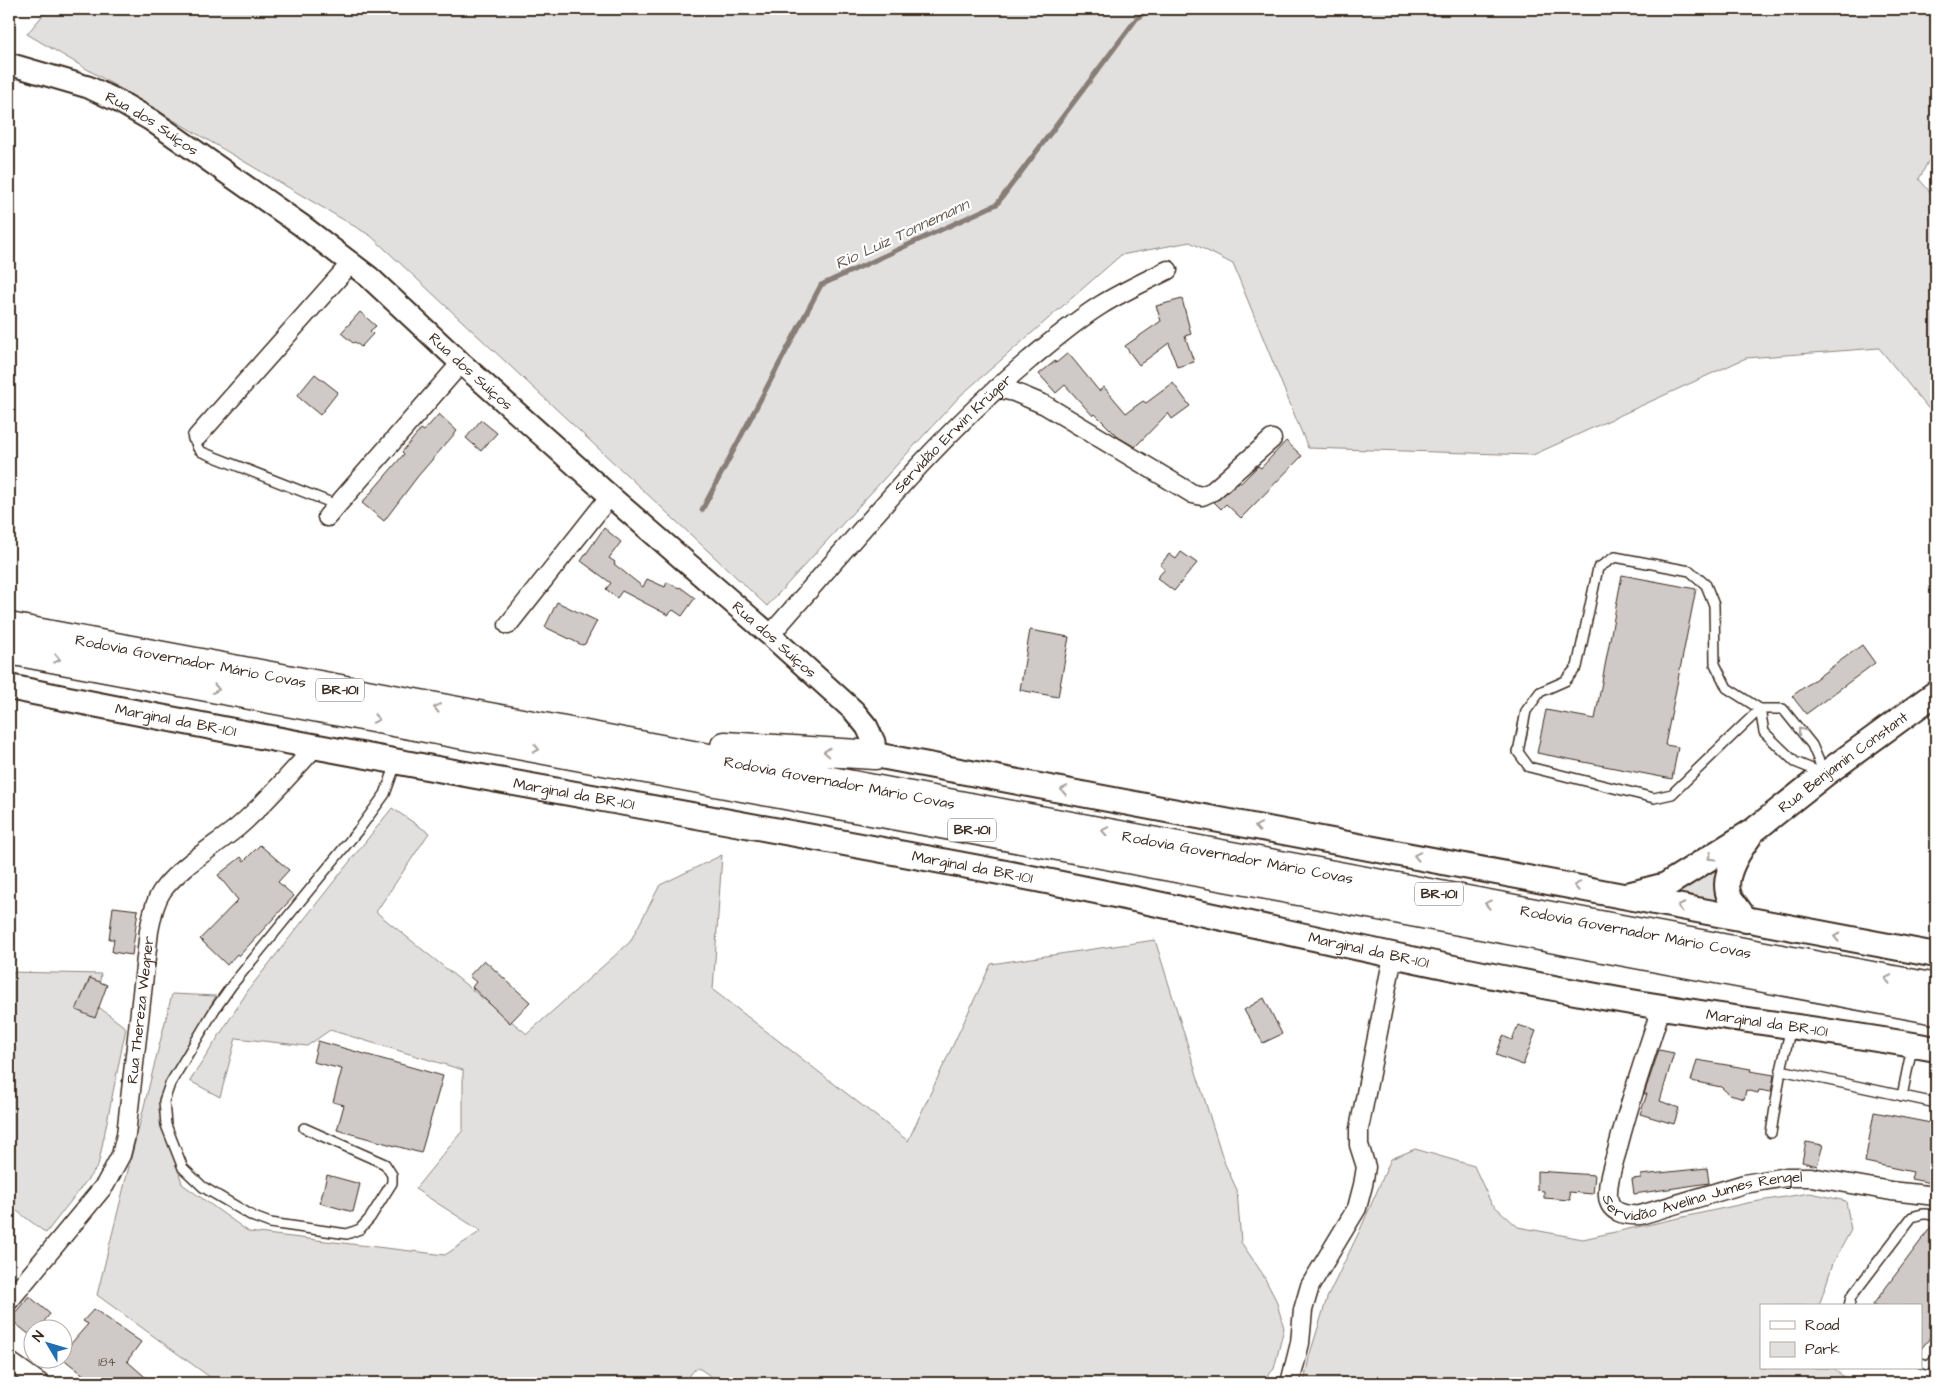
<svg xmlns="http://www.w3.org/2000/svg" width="1945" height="1392" font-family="'Architects Daughter',sans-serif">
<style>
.green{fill:#e2e0de;stroke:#8e857e}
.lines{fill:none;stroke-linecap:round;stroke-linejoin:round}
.stream{stroke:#887e77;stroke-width:5}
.building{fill:#cfcac7;stroke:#3b2a1e}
.service-casing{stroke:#3b2a1e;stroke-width:12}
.minor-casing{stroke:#3b2a1e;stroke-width:21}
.tertiary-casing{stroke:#3b2a1e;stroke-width:25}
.secondary-casing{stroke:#3b2a1e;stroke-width:28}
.motorway-casing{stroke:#3b2a1e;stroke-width:31}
.service{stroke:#fff;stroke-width:9}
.minor{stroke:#fff;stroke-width:18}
.tertiary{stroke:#fff;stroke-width:21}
.secondary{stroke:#fff;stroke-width:24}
.motorway{stroke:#fff;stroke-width:28}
.oneway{stroke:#a79f9a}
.labels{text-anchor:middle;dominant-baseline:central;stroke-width:4.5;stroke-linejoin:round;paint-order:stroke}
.number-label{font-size:12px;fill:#605248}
.shield{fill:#fff;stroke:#766a62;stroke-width:1}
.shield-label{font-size:14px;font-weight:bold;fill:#3b2a1e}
.street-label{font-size:15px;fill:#3b2a1e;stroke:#fff}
.water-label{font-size:16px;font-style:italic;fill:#685b52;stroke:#fff}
</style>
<rect width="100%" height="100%" fill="#fff"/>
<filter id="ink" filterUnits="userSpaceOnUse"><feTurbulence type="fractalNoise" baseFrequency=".02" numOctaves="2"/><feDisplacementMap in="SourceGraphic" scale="10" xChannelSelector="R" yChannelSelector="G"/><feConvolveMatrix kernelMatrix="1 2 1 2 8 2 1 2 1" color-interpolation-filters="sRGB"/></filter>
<g filter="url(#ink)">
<g class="green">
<path d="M48,9h1888v141h-2l-15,29 17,20v219l-57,-70 -133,10 -213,97 -225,-7 -75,-184 -43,-22 -69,13 -161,141 -193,210 -396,-370 -344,-202z"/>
<path d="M392,808l37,25 -53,79 151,122 103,-92 30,-57 62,-30 -9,135 195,151 83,-177 164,-24 69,222 13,28 4,52 21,31 14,27 8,28 -10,41 -13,14h-540l-24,-16 -14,16h-465l-121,-88 75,-301 44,2 -57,102 23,86 67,48 196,23 36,-24 -66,-42 48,-59v-60l-133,-40 -23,16 -71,-8 -16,59 -30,-16 59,-92z"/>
<path d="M1730,852l-9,51 -52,-3z"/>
<path d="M9,972l92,2 -5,31 30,23 -28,138 -52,67 -37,-28z"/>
<path d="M1415,1149l59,17 17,37 27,24 65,12 164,-36 63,-10 36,8 5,29 -18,33 -14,43h-58v62h73l16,15h-546l5,-26 18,-59 33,-68 31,-71z"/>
</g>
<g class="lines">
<path class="stream" d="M702,510l119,-225 176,-81 140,-186 13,-9"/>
</g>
<g class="building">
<path d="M1182,299l9,35 -6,2 9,26 -17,5 -8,-24 -30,22 -14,-19 36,-25 -5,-15z"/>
<path d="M360,312l16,14 -6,5 3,3 -12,13 -6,-5 -2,1 -12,-10z"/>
<path d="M1068,353l31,38 5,-4 22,26 17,-12 3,2 27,-20 17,23 -18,13 -4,-6 -33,34 -17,-10 -23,-23 -2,2 -28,-31 -9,8 -17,-19 16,-13 1,2z"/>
<path d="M315,374l23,18 -18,23 -23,-19z"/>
<path d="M439,414l18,17 -39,45 -34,45 -22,-18 42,-49 -2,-2 19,-23 3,2z"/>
<path d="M481,420l16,13 -16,18 -15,-13z"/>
<path d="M1286,441l16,15 -61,62 -15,-14 -5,5 -7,-7 25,-20 2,1 17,-17 3,2z"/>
<path d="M604,528l17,14 -12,16 6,4 -1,2 29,23 4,-8 18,8 2,-5 12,6 1,-1 15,11 -13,18 -9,-6 -5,5 -46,-24 -5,7 -11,-9 5,-6 -30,-22z"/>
<path d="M1181,552l16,11 -23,28 -17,-13 8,-9 -5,-4 9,-11 7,5z"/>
<path d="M1622,575l74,14 -31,156 13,2 -6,32 -135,-26 9,-43 49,9z"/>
<path d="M557,602l40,19 -12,23 -3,1 -37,-18z"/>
<path d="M1030,630l39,7 -11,60 -38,-7z"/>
<path d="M1862,645l13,18 -69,51 -14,-18z"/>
<path d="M260,845l29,25 -11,12 16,14 -55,60 -2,-2 -10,11 -27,-26 38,-39 -20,-25 23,-18 3,4z"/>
<path d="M113,907l25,3 -6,45 -20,-3 2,-13h-5z"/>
<path d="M484,960l46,42 -20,21 -38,-36 4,-5 -7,-6z"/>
<path d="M90,978l17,7 -12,33 -19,-8z"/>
<path d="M1264,998l18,36 -19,9 -19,-33z"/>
<path d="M1518,1025l18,6 -13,34 -27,-10 7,-19 9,4z"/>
<path d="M318,1041l125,35 -22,77 -84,-23 7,-25 -11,-3 9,-33 -29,-7z"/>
<path d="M1659,1050l15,3 -14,48 19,7 -5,16 -34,-10 7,-20h-3z"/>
<path d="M1697,1060l54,9 -1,2 24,4 -3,17 -12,-2 -1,3 -12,-3 -2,9 -14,-4 -9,-8 -30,-6z"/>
<path d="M1874,1112l62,12v60l-25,-5 2,-7 -48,-10z"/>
<path d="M1806,1142l17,3 -6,21 -15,-4z"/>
<path d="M1707,1168l2,15 -75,11 -2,-15 9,-1v-3z"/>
<path d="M1537,1171l58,4 -2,19 -24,-2 1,8 -26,-2v-7l-7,-1z"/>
<path d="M327,1175l33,9 -7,28 -33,-9z"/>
<path d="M1934,1223h2v107l-15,19v-43h-49z"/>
<path d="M29,1296l21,18 -13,16h-5l-1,6 -21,-17z"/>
<path d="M94,1309l47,33 -14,19 25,22h-58l-32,-25v-4l26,-30 -5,-3z"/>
</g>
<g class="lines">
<defs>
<g id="service">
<path d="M197,437c-2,7 -1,11 5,15l135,53"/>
<path d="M1760,709l-88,85 -18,4 -125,-31 -11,-15 8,-41 14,-19 25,-11 12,-14 21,-99 17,-11 75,14 16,14 8,20 1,59 12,24 33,21h23l29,36 12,28"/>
<path d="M1760,709l4,23 31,30 27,11"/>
<path d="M1781,1070l155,33"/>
<path d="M1902,1096l10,-49"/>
<path d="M304,1128l81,36 7,11v8l-22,35 -10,11 -13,5 -77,-11 -16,-6 -51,-30 -20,-19 -17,-43 -2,-24 6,-17 45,-75 17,-24 128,-157 25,-34 12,-33"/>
<path d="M1771,1133l10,-63 10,-43"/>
<path d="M1849,1306l2,-9 61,-80c9,-3 16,-5 24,0"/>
<path d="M1921,1363l7,2 8,-6"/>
</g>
<g id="minor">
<path d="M997,388l17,4 31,13 148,89 9,2 11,-5 59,-52"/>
<path d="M197,437l155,-175"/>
<path d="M327,517l134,-154"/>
<path d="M508,625l102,-129"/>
<path id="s1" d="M770,635c83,-94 163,-194 259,-275 23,-19 46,-39 72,-55 21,-13 45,-24 67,-35"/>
<path id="s2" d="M1661,1008c-15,47 -32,94 -44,143 -4,14 -10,30 -9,45 1,17 18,20 32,19l104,-31 42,-7h25l80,14 45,5"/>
<path id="s3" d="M9,1301l96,-116 16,-30 5,-20 23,-204c3,-14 5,-28 13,-40 17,-24 53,-45 76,-64 28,-24 52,-53 77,-80"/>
<path d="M9,1361l31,22"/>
<path d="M1290,1383l10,-40 3,-33 7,-24 47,-78 6,-23 3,-18 -7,-22v-16l34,-173"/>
</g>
<g id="tertiary">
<path id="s4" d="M9,64l79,23 30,14 33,19 150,105 68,52 92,86 149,133 160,139 84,76 13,16 7,15 1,13"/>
</g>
<g id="secondary">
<path id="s5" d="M9,687c338,69 678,125 1017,190 187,36 372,83 560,117 116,22 234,34 350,55"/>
<path d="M875,755l1061,200"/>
<path id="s6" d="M1631,894l35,-9 87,-54 72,-57 111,-81"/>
<path d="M1746,920c-5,-7 -11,-15 -16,-22 -10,-20 8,-46 19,-61"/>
</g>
<g id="motorway">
<path id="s7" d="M9,627l1927,361"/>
<path d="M9,650l1927,360"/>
<path d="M725,746l150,9"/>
</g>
</defs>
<use href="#service" class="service-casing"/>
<use href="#minor" class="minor-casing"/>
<use href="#tertiary" class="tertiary-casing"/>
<use href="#secondary" class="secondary-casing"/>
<use href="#motorway" class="motorway-casing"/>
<use href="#service" class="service"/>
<use href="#minor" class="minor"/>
<use href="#tertiary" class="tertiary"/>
<use href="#secondary" class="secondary"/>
<use href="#motorway" class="motorway"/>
</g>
<defs><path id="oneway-chevron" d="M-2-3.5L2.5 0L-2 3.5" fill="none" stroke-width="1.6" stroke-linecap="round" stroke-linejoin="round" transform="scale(1.25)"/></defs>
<g class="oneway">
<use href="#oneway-chevron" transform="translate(57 659) rotate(11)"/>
<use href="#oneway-chevron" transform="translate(216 689) rotate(11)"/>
<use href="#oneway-chevron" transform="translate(437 708) rotate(-169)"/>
<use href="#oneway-chevron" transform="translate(376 719) rotate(11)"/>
<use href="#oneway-chevron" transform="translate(1801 731) rotate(-129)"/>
<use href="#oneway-chevron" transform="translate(536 749) rotate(11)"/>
<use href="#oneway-chevron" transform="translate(827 752) rotate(-177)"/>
<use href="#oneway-chevron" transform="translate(1064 790) rotate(-169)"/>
<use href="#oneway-chevron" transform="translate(1258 827) rotate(-169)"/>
<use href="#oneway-chevron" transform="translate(1105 831) rotate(-169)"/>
<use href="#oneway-chevron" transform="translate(1417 856) rotate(-169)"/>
<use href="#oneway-chevron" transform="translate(1711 857) rotate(148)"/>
<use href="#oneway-chevron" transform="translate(1577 886) rotate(-169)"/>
<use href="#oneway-chevron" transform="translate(1488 904) rotate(-169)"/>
<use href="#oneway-chevron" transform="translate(1681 907) rotate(-168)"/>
<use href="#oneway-chevron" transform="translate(1837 937) rotate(-169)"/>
<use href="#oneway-chevron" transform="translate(1888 979) rotate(-169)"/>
</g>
</g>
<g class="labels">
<g class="number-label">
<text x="107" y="1362">184</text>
</g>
<g class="shield">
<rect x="316" y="678.5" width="48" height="23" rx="4"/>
<rect x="948" y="818.5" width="48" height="23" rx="4"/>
<rect x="1415" y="882.5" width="48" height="23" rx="4"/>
</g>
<g class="shield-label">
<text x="340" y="690">BR-101</text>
<text x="972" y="830">BR-101</text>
<text x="1439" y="894">BR-101</text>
</g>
<g class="street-label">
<text stroke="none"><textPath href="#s4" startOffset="156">Rua dos Suíços</textPath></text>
<text stroke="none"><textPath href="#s4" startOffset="561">Rua dos Suíços</textPath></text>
<text stroke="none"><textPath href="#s1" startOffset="272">Servidão Erwin Krüger</textPath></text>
<text stroke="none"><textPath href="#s4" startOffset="966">Rua dos Suíços</textPath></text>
<text stroke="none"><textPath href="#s7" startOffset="185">Rodovia Governador Mário Covas</textPath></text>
<text stroke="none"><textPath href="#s5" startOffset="170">Marginal da BR-101</textPath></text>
<text stroke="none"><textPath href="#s6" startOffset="252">Rua Benjamin Constant</textPath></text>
<text stroke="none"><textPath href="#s7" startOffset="845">Rodovia Governador Mário Covas</textPath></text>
<text stroke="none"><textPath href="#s5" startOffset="575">Marginal da BR-101</textPath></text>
<text stroke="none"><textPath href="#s7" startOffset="1250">Rodovia Governador Mário Covas</textPath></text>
<text stroke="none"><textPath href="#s5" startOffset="980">Marginal da BR-101</textPath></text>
<text stroke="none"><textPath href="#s7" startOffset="1655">Rodovia Governador Mário Covas</textPath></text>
<text stroke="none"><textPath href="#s5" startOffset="1385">Marginal da BR-101</textPath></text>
<text stroke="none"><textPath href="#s3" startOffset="331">Rua Thereza Wegner</textPath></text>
<text stroke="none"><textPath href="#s5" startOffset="1790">Marginal da BR-101</textPath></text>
<text stroke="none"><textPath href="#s2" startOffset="300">Servidão Avelina Jumes Rengel</textPath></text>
</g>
<g class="water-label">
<text transform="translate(902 234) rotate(-25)">Rio Luiz Tonnemann</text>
</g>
</g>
<rect width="1945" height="1392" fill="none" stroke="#fff" stroke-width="30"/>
<rect x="15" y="15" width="1915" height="1362" fill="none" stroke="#3b2a1e" stroke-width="2" filter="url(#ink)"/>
<rect x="1760" y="1304" width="162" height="65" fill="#ffffff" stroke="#b1aaa5"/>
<rect x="1770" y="1321" width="25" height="8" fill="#ffffff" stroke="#b1aaa5"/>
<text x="1805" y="1330" font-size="15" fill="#3b2a1e">Road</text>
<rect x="1770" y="1342" width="25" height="15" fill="#e2e0de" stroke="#b1aaa5"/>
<text x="1805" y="1354" font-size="15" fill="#3b2a1e">Park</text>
<g transform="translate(48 1344) rotate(308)"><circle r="24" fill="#ffffff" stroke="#b1aaa5"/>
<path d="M0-4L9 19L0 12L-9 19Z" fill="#1f6fb2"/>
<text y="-8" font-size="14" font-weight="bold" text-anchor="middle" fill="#3b2a1e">N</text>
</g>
</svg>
